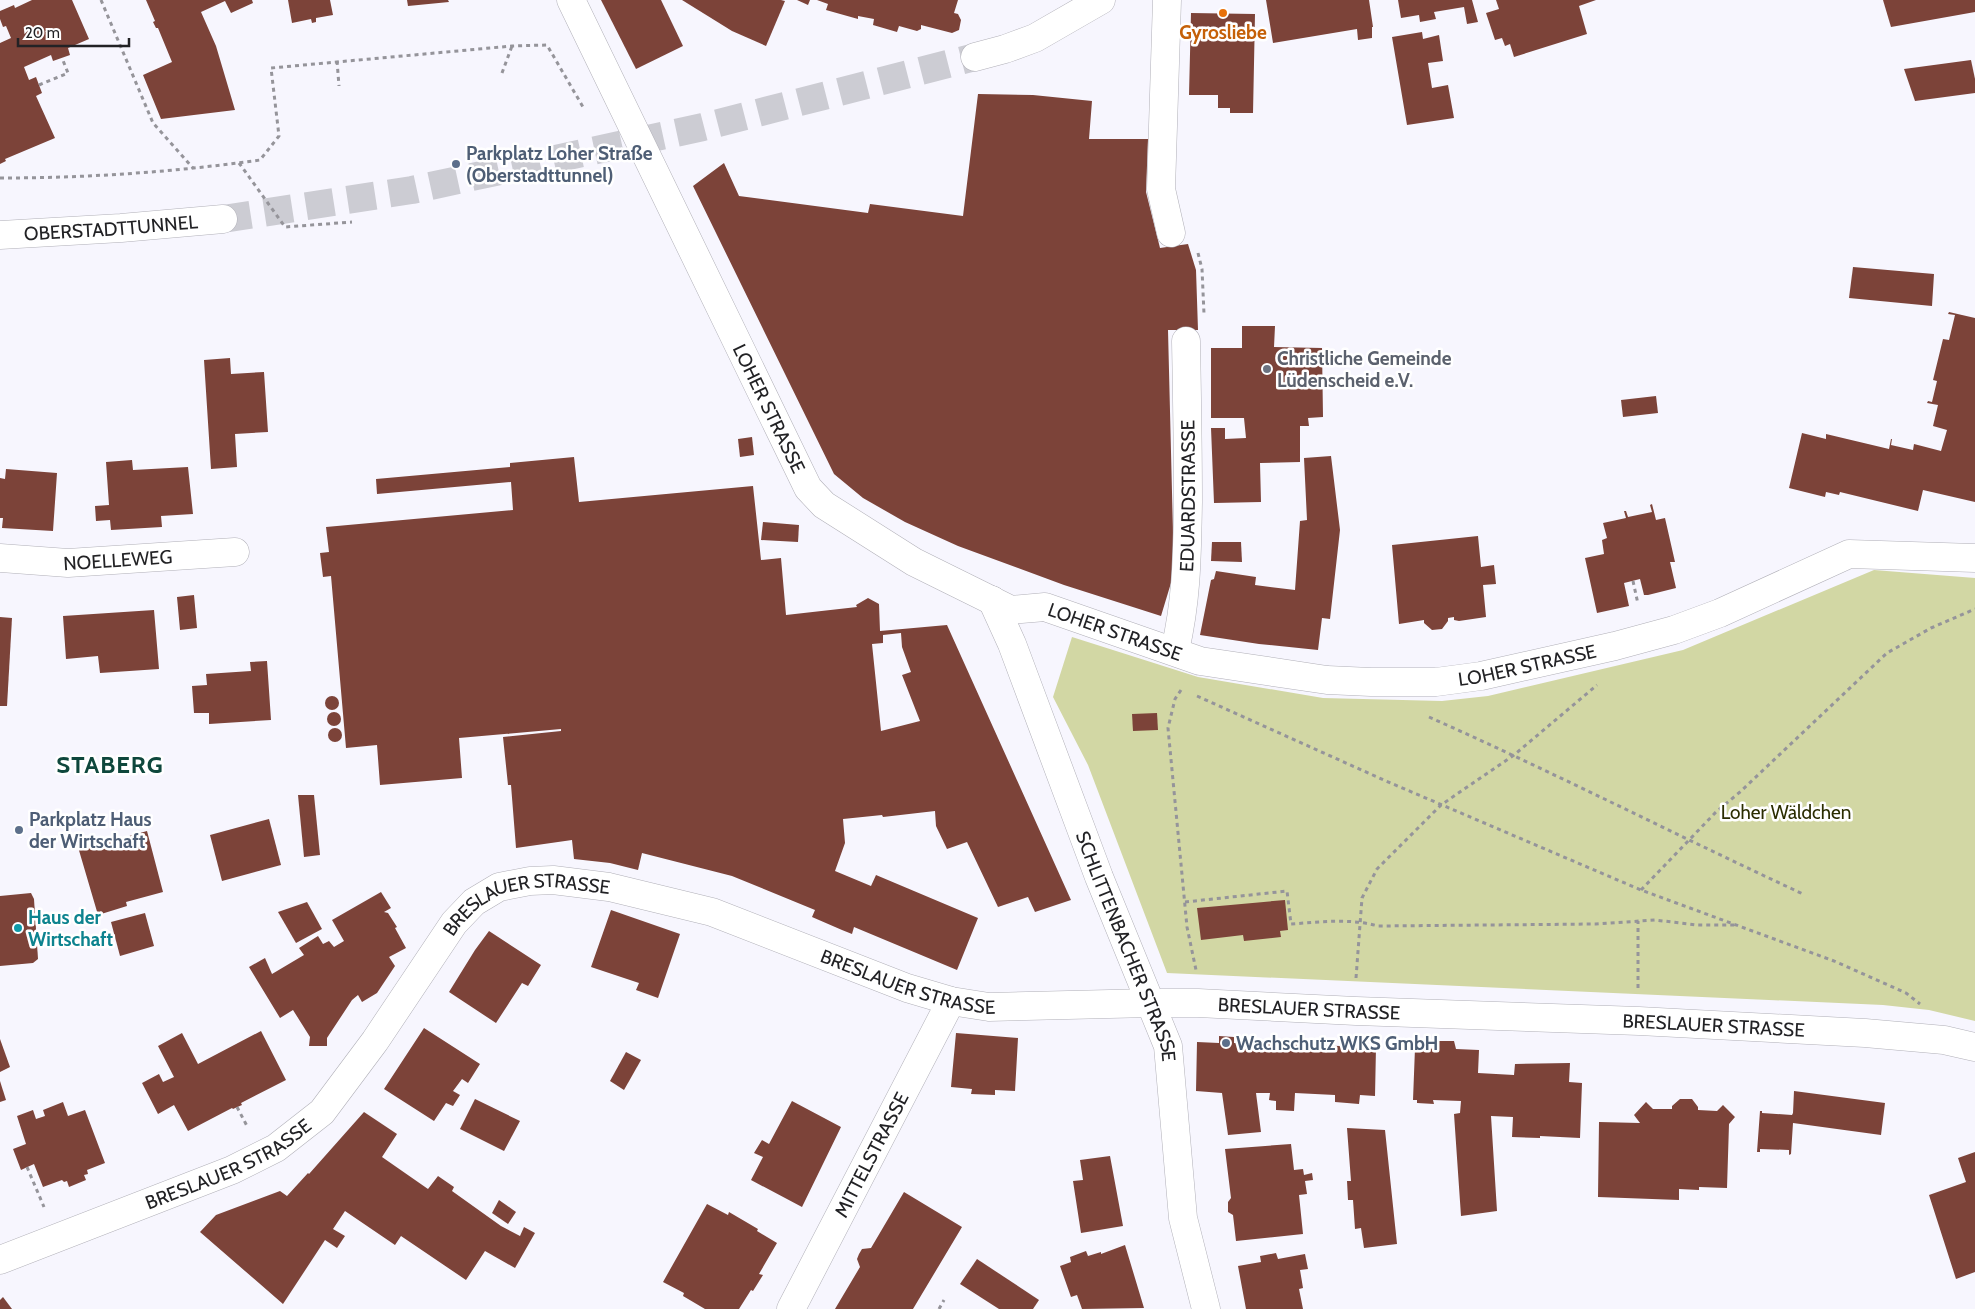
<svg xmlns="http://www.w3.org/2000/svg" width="1975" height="1309" font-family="Cabin,sans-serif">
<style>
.green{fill:#d2d7a4}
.building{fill:#7c4339;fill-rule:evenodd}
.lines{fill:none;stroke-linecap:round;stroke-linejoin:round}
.tertiary-tunnel{stroke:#ccccd3;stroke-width:28;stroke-dasharray:28 14;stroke-linecap:butt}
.minor-casing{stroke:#b1b0b8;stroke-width:29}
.tertiary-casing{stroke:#b1b0b8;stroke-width:29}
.path{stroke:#95949a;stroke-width:3;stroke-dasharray:4 4;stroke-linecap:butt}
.minor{stroke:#fff;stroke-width:28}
.tertiary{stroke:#fff;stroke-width:28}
.food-dot{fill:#e8710a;stroke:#fff;stroke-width:2}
.service-dot{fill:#5c6f8a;stroke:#fff;stroke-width:2}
.worship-dot{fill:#6b7280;stroke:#fff;stroke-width:2}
.culture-dot{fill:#0f9aa8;stroke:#fff;stroke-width:2}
.labels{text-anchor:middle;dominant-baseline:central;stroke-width:5;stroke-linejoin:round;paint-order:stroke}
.food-label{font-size:19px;font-weight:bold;fill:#c56008;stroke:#fff}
.service-label{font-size:19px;font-weight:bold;fill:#4e5e75;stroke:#fff;text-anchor:start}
.street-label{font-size:19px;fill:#222225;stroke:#fff}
.worship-label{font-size:19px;font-weight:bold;fill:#5b616d;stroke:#fff;text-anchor:start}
.park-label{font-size:19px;fill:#2b2d00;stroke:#fff}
.culture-label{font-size:19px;font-weight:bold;fill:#0d838f;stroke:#fff;text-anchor:start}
.district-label{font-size:24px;font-weight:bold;letter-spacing:1px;fill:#0e473c;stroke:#fff}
</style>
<rect width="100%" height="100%" fill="#f7f6fe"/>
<path class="green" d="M1874,570l101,8v443l-46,-11 -46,-5 -716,-32 -79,-208 -35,-68 19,-60 126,40 125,21 119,3 46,-5 195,-46z"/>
<g class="building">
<path d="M32,0h40l17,39 -21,9 2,7 -17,6 -2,-6 -27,12 5,13 7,-3 6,16 -6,3 19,42 -50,21 1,2 -6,3v-121l11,-5 -5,-12 -3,1 -3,-8v-8l14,-6 1,3z"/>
<path d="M146,0h106l1,3 -22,10 -6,-12 -24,11 15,34 19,64 -74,9 -18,-44 29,-13 -14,-34h-2l-3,-6 2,-1z"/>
<path d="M288,0h42l3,15 -17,3v4l-4,1 -1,-4 -19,4z"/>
<path d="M407,0h41l1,2 -41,4z"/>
<path d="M601,0h60l22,46 -47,23z"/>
<path d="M682,0h99l4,1 -19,45 -34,-15z"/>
<path d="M797,0h13l-2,5z"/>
<path d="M817,0h141l-4,13 4,1 3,6 -2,10 -7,3 -31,-8v4l-4,2 -18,-5 -2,6 -24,-7 1,-6 -16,-3v3l-32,-9 2,-6z"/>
<path d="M1266,0h103l4,27h-1v11l-14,2 -1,-11 -84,14z"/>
<path d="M1398,0h74l6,22 -11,2 -3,-17 -30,5 2,7 -16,3 -1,-7 -18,3z"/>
<path d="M1496,0h100l-17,6 8,28 -73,23 -4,-13 -5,2 -3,-8 -7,2 -9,-27 13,-4z"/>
<path d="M1883,0h92v12l-84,15z"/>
<path d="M1191,13l64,1 -2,99h-23v-5h-12v-13h-29z"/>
<path d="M1422,32l1,7 16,-4 4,26 -15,2 4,25 16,-3 6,33 -47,7 -15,-88z"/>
<path d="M1971,60l4,19v14l-60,8 -11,-32z"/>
<path d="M978,94l55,1 59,6 -3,38h59l-2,53 14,56 28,-4 8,26 2,60h-30l6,243 -13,43 -97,-31 -106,-39 -53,-24 -42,-24 -29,-24 -141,-288 31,-23 15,33 129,17 2,-9 93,12z"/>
<path d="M1853,267l81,7 -2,32 -83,-8z"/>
<path d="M1949,312l26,6v184l-52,-12 -5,21 -78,-19 -1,3 -13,-3 -1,5 -36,-9 13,-55 24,6v-5l63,15 2,-10h1l-1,6 22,5 1,-6 27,7 6,-21 -14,-4 5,-21 -11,-2 1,-2 4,1 5,-21 -4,-1 10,-41 6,1 6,-25 -7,-1z"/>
<path d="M1242,326h33l-1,21 48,1 1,69 -15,1 1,8h-9v36l-40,1 1,39 -47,1 -3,-75h14v11l21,-1 -2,-20h-33v-70h31z"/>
<path d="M230,358l1,16 33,-2 4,60 -33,2 2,33 -26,2 -7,-109z"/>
<path d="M1656,396l2,17 -35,4 -2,-17z"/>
<path d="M752,437l2,18 -14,2 -2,-18z"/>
<path d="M1331,456l9,74 -10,89 -8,-1 -4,32 -59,-6 -59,-9 11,-55 3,-1 2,-8 40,6 -1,8 40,5 5,-69 7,-1 -3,-62z"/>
<path d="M574,457l5,45 174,-16 8,74 20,-2 5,57 71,-8 -1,-2 12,-7 11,6 1,27 67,-6 124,275 -36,12 -7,-15 -30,10 -31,-65 -20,7 -11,-23 -1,-15 -52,6 -1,-2 -39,4 2,24 -10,28 36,15 5,-11 102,43 -21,52 -103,-43 -2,7 -10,-4 -30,-13 3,-7 -83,-34 -90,-23 -4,17 -28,-7 -36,-4 -2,-19 -56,8 -5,-63h-3l-5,-48 58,-6v-2l-102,9 3,40 -82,7 -3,-40 -31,3 -15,-172 -8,1 -3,-24 9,-1 -3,-25 187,-17 -2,-28 -134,12 -1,-15 134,-12v-4zM901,633l1,14 9,25 -9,3 18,46 -39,10 -9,-87 11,-1v-8z"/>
<path d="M132,460l1,10 55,-3 5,47 -32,2 1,11 -51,3 -1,-10 -14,1 -1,-15 14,-1 -3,-43z"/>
<path d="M6,469l51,4 -4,58 -51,-3 1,-10h-3v-40l5,1z"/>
<path d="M1652,504l4,16 9,-2 10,44h-5l6,26 -28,7h-4l-4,-16 -16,4 5,23 -32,7 -12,-55 19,-4 -2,-14 5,-2 -4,-15 23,-5 -2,-7h2l2,6 24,-5 -2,-7z"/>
<path d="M763,522l36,3 -1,17 -37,-2z"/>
<path d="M1478,536l3,31 13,-2 2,19 -13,1 3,32 -27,4 -5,-1v-3l-6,1v3l-6,8 -10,1 -8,-7v-3l-25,4 -7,-79z"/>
<path d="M1212,542h29l1,20 -31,-1z"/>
<path d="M194,595l3,33 -17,2 -3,-33z"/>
<path d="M154,610l5,59 -59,4 -2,-17 -32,3 -3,-43z"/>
<path d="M0,617l12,1 -5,88h-7z"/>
<path d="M267,661l4,59 -62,4v-11h-15l-2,-27 15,-1 -1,-11 45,-3 -1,-9z"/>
<circle cx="332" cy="703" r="7"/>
<circle cx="334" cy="719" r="7"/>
<path d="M1157,713l1,17 -25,1 -1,-17z"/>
<circle cx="335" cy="735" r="7"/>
<path d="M298,795h16l6,60 -16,2z"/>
<path d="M269,819l12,46 -59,16 -12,-46z"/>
<path d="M147,831l16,61 -37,10 1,4 -29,9 -20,-68 15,-4 1,3z"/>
<path d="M381,892l10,16 -7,4 4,1 9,14 -2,1 11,20 -17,9 6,9 -18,27 -15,9 -4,-7 -6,5 -25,38v8h-18l1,-9 -17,-27 -13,8 -31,-51 16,-9 7,16 32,-19 -5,-7 19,-12 5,8 6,-3 5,6 10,-6 -12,-21z"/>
<path d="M31,893l3,6 4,60 -5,4 -33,3v-70z"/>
<path d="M1285,900l3,30 -8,1 1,6 -37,4 -1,-6 -42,5 -4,-32z"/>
<path d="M307,902l15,27 -26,14 -18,-31z"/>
<path d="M611,910l69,24 -22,64 -22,-8 3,-7 -48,-16z"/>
<path d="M145,913l9,33 -34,10 -9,-34z"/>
<path d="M489,931l52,34 -13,21 -6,-3 -26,40 -47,-31 26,-42z"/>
<path d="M424,1028l56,36 -12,19 -6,-4 -9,12 7,4 -7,11 -7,-3 -12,18 -50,-32z"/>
<path d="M261,1031l25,49 -45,23 1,2 -9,4 -1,-1 -44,23 -14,-26 -16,9 -16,-31 17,-9 4,8 11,-5 -16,-31 24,-13 16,31z"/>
<path d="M956,1033l62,5 -3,53 -20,-1v5l-24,-1 1,-5 -21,-2z"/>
<path d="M1219,1036l15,1v6l142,4 -1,49 -15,-1 -1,9 -24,-2v-7l-40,-2 -1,18 -18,-1v-9l-7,-1 1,-7h-14l5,39 -33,3 -6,-42 -26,-2 1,-49 22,1z"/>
<path d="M0,1039l10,28 -10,5z"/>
<path d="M1439,1041h15l2,8 23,1 -1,23 36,2 1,-11 55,-1 -1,19 13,1 -2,55 -40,-2v2l-28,-1 1,-20 -22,-1 6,95 -36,5 -7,-102 6,-1 1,-12 -28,-1 1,4 -17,-1v-3h-4l2,-52 24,1z"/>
<path d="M626,1052l15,8 -17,30 -14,-9z"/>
<path d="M0,1081l6,19 -6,2z"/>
<path d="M1794,1091l91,12 -4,32 -88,-12 -2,31 -2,1v-5l-29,-1v3h-3l3,-41h2v2l30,2 1,-2z"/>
<path d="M475,1099l45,22 -16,30 -44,-22z"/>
<path d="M1680,1099h12l6,8v3l19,1 6,-6 12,12 -6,7 -2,64 -28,-1v3l-20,-1v11l-81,-3 1,-75 41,1 -6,-8 12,-13 7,7h19v-3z"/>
<path d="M792,1101l49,26 -39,80 -51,-27 12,-23 -9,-4 8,-13 7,4z"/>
<path d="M63,1102l5,14 17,-6 20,53 -18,7 1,4 -4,1 2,5 -17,7 -2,-6 -3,1 -2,-2 -19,7 -9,-23 -13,6 -8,-21 13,-5 -9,-28 16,-6 3,9 9,-3 -2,-6z"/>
<path d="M364,1112l33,22 -15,23 46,32 10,-13 16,11 -2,4 49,35 19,10 4,-9 11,6 -20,35 -30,-17 -19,29 -65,-44 -6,9 -50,-34 -12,18 12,7 -8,12 -12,-8 -42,64 -83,-72 16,-17 64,-24 7,5 21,-23 1,1z"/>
<path d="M1347,1128l38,2 12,114 -33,4 -3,-20 -6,1 -2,-29h-5l-1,-19h4z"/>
<path d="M1291,1144l3,26 9,-1 1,6 8,-2 1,7 -8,1 2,13 -8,1 4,39 -67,7 -3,-26 -5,-3v-10l3,-4 -6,-49z"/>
<path d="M1975,1152v120l-19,7 -27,-84 37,-13 -8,-24z"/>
<path d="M1110,1156l13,70 -42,7 -8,-52 10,-1 -3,-20z"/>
<path d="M904,1192l58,35 -49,82h-78l25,-42 -3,-8 2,-5 3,-5 9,-1z"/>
<path d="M499,1200l17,12 -8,12 -16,-11z"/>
<path d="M707,1204l21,11 1,-3 29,17 -1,2 20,12 -18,31 4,1 -10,16 -2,-1 -12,19h-34l-22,-13 1,-3 -21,-11z"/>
<path d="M1125,1245l19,63 -62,1 -5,-14 -6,2 -11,-31 11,-4 -1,-5 16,-6 2,5 13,-4v2z"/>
<path d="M1276,1253l2,6 27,-5 3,15 -8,1 3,18 -4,1 4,20h-57l-8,-43 23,-4 -1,-6z"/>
<path d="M977,1259l62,41 -6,9h-34l-39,-25z"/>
<path d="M3,1297l9,12h-12v-9z"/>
</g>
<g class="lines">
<path class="tertiary-tunnel" d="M223,219l189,-29 291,-63 272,-70"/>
<defs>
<g id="minor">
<path id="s1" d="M571,0l237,488 16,17 90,57 97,48 34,-3 155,54 127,19 44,2h65l45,-6 134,-30 59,-16 46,-17 129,-59 126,4"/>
<path d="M1167,0l-6,189 10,44"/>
<path id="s2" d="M0,558l68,5 167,-11"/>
<path id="s3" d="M992,600l20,44 87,233 69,169 15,172 23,91"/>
<path id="s4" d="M1175,650c12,-51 12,-96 13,-148 0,-54 -1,-108 -2,-161"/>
<path id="s5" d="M0,1260l232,-90 44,-22 46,-36 53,-71 79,-118 20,-21 25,-15 31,-6 23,-1 56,7 103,25 195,76 44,13 38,6 162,-4h47l158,8 283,10 226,12 79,7 31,7"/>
<path id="s6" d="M791,1309l160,-308"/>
</g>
<g id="tertiary">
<path d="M975,57l30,-8 30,-11 66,-38"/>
<path id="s7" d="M0,235l121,-7 102,-9"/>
</g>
</defs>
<use href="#minor" class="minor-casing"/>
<use href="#tertiary" class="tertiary-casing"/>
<g class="path">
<path d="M101,0l52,123 40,45"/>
<path d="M337,61l2,25"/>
<path d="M502,73l10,-27"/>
<path d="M39,85l29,-12 -6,-15"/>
<path d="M239,163l46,64 67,-5"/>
<path d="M0,178c87,0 174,-6 260,-18l19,-24 -8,-68 241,-22 35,-1 36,62 3,-1"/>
<path d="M1198,253l4,16 2,45"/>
<path d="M1633,581l5,23"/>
<path d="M1181,690l-6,9 -7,29 19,199 9,43"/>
<path d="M1197,696l189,85 255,109 193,71 72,32 14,11"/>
<path d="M1429,717c126,56 249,119 374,177"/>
<path d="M1641,890l75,-78 24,-20 147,-139 44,-25 44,-19"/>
<path d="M1185,902l102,-11 4,33c30,-2 58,-6 87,2l218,-2 59,-4 42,5h39"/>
<path d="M1356,978l6,-80 15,-29 64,-64 73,-50 83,-70"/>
<path d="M1638,988v-67"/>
<path d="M237,1107l10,19"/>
<path d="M27,1167l17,40"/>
<path d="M939,1309l5,-9"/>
</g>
<use href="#minor" class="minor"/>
<use href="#tertiary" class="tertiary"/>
</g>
<circle class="food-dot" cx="1223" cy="13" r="5"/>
<g class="service-dot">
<circle cx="456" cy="164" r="5"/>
<circle cx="19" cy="830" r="5"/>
<circle cx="1226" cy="1043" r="5"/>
</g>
<circle class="worship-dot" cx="1267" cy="369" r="5"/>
<circle class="culture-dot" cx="18" cy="928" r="5"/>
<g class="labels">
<g class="food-label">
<text x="1223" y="32">Gyrosliebe</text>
</g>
<g class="service-label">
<text x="466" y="153">Parkplatz Loher Straße<tspan x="466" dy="22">(Oberstadttunnel)</tspan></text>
<text x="29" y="819">Parkplatz Haus<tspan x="29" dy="22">der Wirtschaft</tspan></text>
<text x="1236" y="1043">Wachschutz WKS GmbH</text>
</g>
<g class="street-label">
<text stroke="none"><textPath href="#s7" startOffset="111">OBERSTADTTUNNEL</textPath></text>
<text stroke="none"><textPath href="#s1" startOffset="454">LOHER STRASSE</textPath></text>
<text stroke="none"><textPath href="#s4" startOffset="155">EDUARDSTRASSE</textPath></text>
<text stroke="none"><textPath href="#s2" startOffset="118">NOELLEWEG</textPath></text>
<text stroke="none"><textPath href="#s1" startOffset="889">LOHER STRASSE</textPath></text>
<text stroke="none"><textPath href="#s1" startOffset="1309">LOHER STRASSE</textPath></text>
<text stroke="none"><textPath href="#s5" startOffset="666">BRESLAUER STRASSE</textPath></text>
<text stroke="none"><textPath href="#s3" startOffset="372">SCHLITTENBACHER STRASSE</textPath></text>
<text stroke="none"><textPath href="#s5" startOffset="1071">BRESLAUER STRASSE</textPath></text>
<text stroke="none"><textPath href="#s5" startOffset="1476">BRESLAUER STRASSE</textPath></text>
<text stroke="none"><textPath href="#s5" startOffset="1881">BRESLAUER STRASSE</textPath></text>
<text stroke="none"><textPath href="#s6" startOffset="174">MITTELSTRASSE</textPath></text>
<text stroke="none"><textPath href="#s5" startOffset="248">BRESLAUER STRASSE</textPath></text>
</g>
<g class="worship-label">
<text x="1277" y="358">Christliche Gemeinde<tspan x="1277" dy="22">Lüdenscheid e.V.</tspan></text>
</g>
<g class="park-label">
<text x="1786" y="812">Loher Wäldchen</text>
</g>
<g class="culture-label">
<text x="28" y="917">Haus der<tspan x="28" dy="22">Wirtschaft</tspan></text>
</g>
<g class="district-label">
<text x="110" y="764">STABERG</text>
</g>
</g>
<path d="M18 38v8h111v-8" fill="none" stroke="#222225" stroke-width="2.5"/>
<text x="25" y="38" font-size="15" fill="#222225" stroke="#ffffff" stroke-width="4" paint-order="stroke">20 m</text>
</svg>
